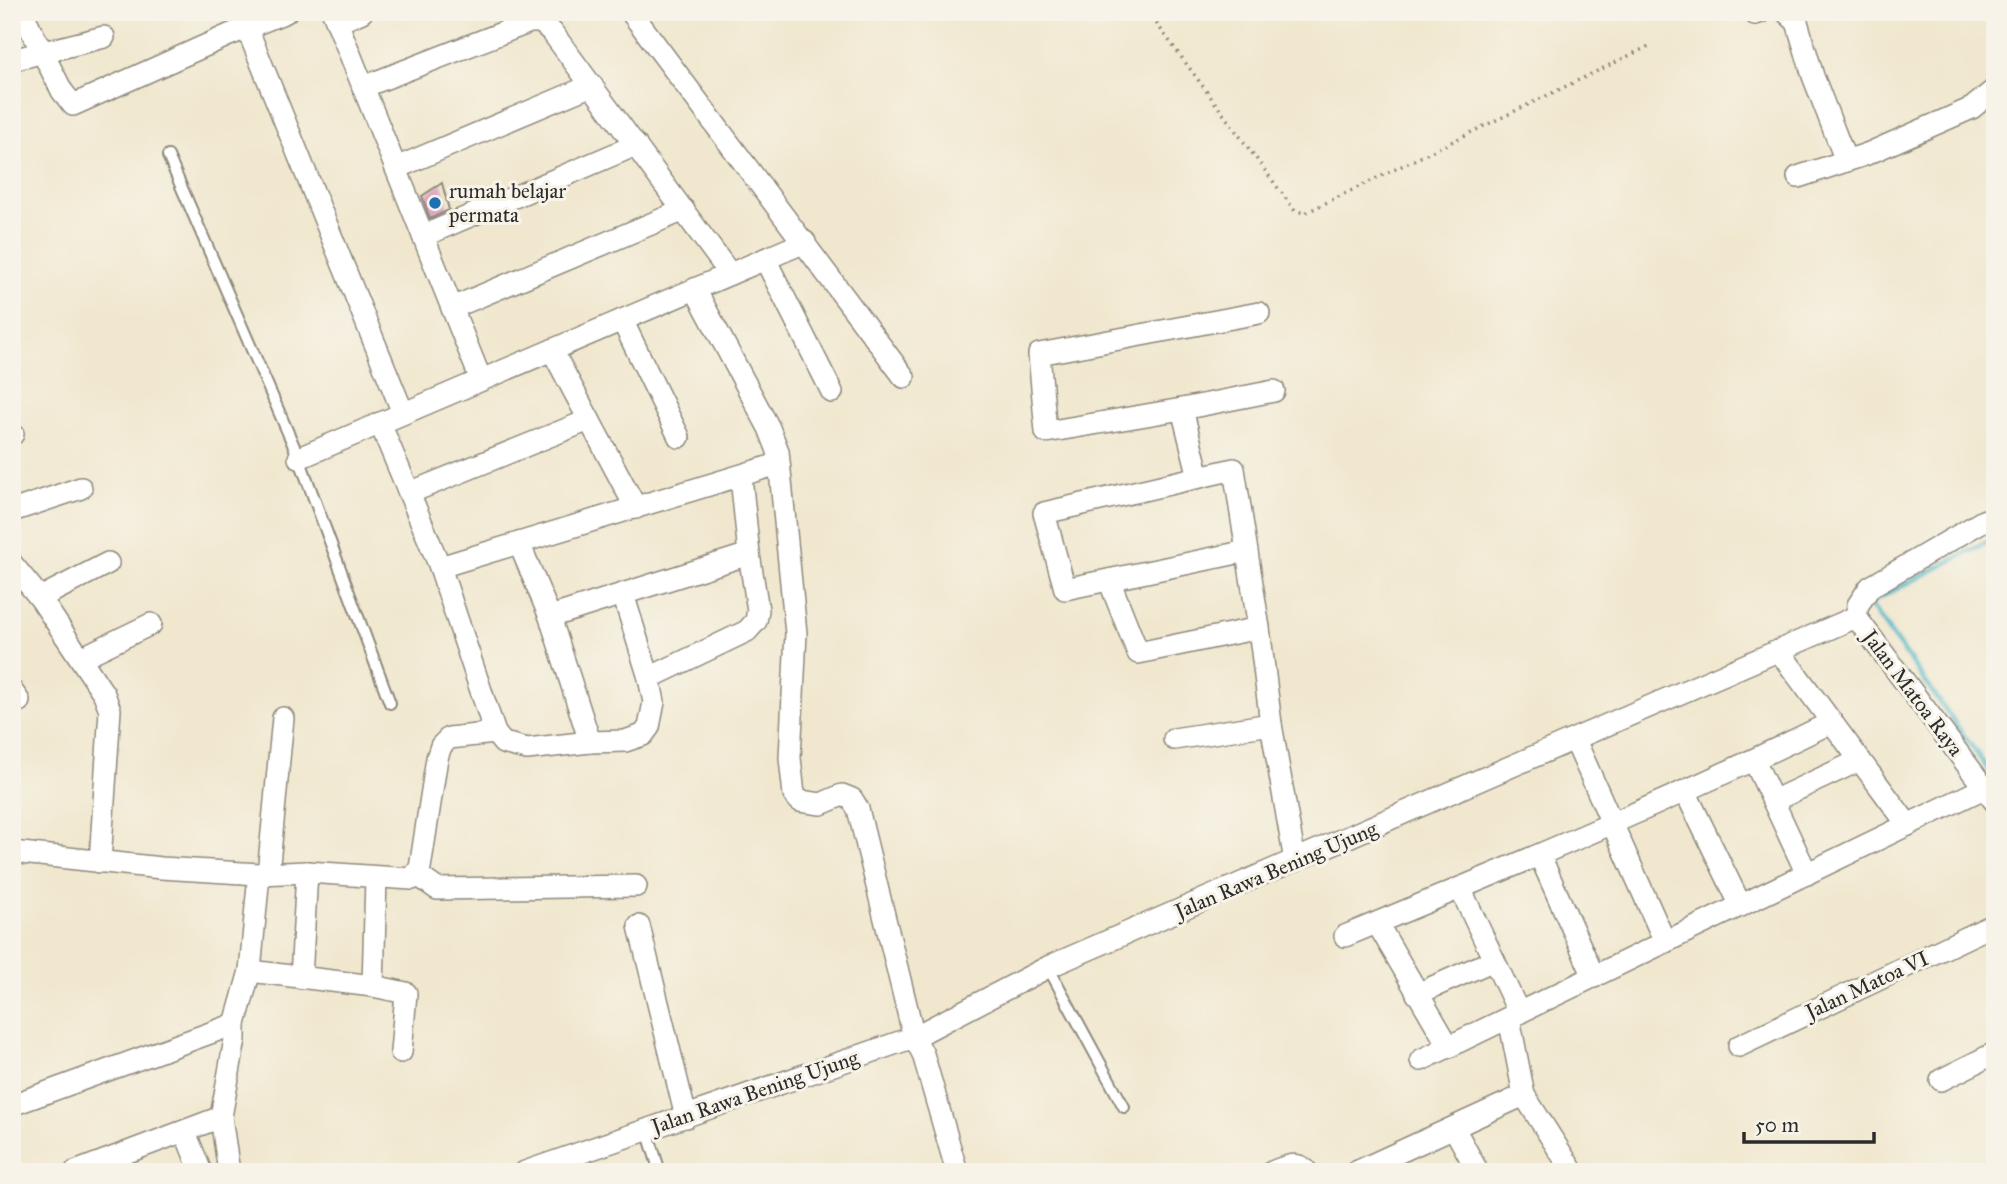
<svg xmlns="http://www.w3.org/2000/svg" width="2007" height="1184" font-family="'IM FELL Great Primer',serif">
<style>
.lines{fill:none;stroke-linecap:round;stroke-linejoin:round}
.stream{stroke:#4bb6c8;stroke-width:5}
.building{fill:#ddacc3}
.lane-casing{stroke:#8e897c;stroke-width:14}
.street-casing{stroke:#8e897c;stroke-width:24}
.path{stroke:#8e897c;stroke-width:3.5;stroke-dasharray:2 5;stroke-linecap:butt}
.lane{stroke:#fff;stroke-width:10}
.street{stroke:#fff;stroke-width:21}
.poi-dot{fill:#1f6fb2;stroke:#f7f3e8;stroke-width:2.5}
.labels{text-anchor:middle;dominant-baseline:central;stroke-width:6;stroke-linejoin:round;paint-order:stroke}
.poi-label{font-size:21px;fill:#2b2b2b;stroke:#f7f3e8;text-anchor:start}
.street-label{font-size:21px;fill:#2b2b2b;stroke:#f7f3e8}
</style>
<rect width="100%" height="100%" fill="#f7f3e8"/>
<filter id="ink" filterUnits="userSpaceOnUse"><feTurbulence type="fractalNoise" baseFrequency=".0143" numOctaves="2"/><feDisplacementMap in="SourceGraphic" scale="14" xChannelSelector="R" yChannelSelector="G"/><feConvolveMatrix kernelMatrix="1 2 1 2 8 2 1 2 1" color-interpolation-filters="sRGB"/></filter>
<filter id="wash" filterUnits="userSpaceOnUse"><feTurbulence type="fractalNoise" baseFrequency=".00686" numOctaves="4" result="noise"/><feDisplacementMap in="SourceGraphic" scale="28" xChannelSelector="R" yChannelSelector="G"/><feGaussianBlur stdDeviation="1.57" result="paint"/><feColorMatrix in="noise" values="0 0 0 0 0 0 0 0 0 0 0 0 0 0 0 0 0 1.4 0 .05"/><feComposite in="paint" operator="in"/></filter>
<g filter="url(#wash)">
<rect width="100%" height="100%" fill="#f0e7ce"/>
<g class="lines">
<path class="stream" d="M1995,538l-126,65 126,176"/>
</g>
<g id="blocks">
<path class="building" d="M442,183l7,27 -19,9 -8,-23z"/>
</g>
</g>
<g filter="url(#ink)">
<use href="#blocks" fill-opacity="0" stroke="#8e897c" stroke-width="2"/>
<g class="lines">
<defs>
<g id="lane">
<path d="M168,156l131,302 91,245"/>
<path d="M1048,967l76,140"/>
<path d="M647,1130l13,42"/>
</g>
<g id="street">
<path d="M22,12l40,79 11,14 156,-70 57,-23"/>
<path d="M333,12l148,368"/>
<path d="M631,12l273,365"/>
<path d="M1786,12l11,10 16,54 33,85"/>
<path d="M1755,14l6,-2"/>
<path d="M337,23l25,-11"/>
<path d="M247,28l156,385"/>
<path d="M12,60l92,-23"/>
<path d="M363,87l167,-65h11l11,10 178,242"/>
<path d="M396,168l196,-83"/>
<path d="M1798,177l69,-23 105,-46 23,-19"/>
<path d="M423,236l213,-91"/>
<path d="M765,259l67,133"/>
<path d="M695,289l74,139 9,23 18,182 -6,125 4,37 6,6 21,3 21,-9 10,4 6,10 56,228 9,17 34,118"/>
<path d="M452,308l232,-98"/>
<path d="M622,320l57,117"/>
<path d="M552,350l84,158"/>
<path d="M1182,409l-136,23 -7,-78 220,-41"/>
<path d="M12,434h1"/>
<path d="M299,458l506,-216"/>
<path d="M1199,477l-17,-68 92,-18"/>
<path d="M409,493l180,-73"/>
<path d="M12,511l69,-23"/>
<path d="M519,543l31,74 40,125"/>
<path d="M1247,551l-182,38 -21,-76 190,-44 25,159 12,96 24,137"/>
<path d="M12,564l28,34"/>
<path d="M440,567l338,-103"/>
<path d="M1109,580l29,73 121,-25"/>
<path d="M550,617l199,-63"/>
<path d="M1856,617l139,185"/>
<path d="M1779,651l129,174"/>
<path d="M81,658l70,-34"/>
<path d="M649,678l98,-47 9,-10 2,-11 -9,-56 -8,-77"/>
<path d="M12,691l7,10"/>
<path d="M495,733l8,10 24,6 63,-7 35,-1 18,-6 6,-8 5,-25 -5,-24 -26,-84"/>
<path d="M1174,739l97,-15"/>
<path d="M1575,740l90,202"/>
<path d="M1754,760l53,114"/>
<path d="M1685,791l56,115"/>
<path d="M1773,801l87,-41"/>
<path d="M12,852l149,16 98,6"/>
<path d="M1540,856l54,121"/>
<path d="M100,862l10,-152 -6,-16 -64,-96 68,-35"/>
<path d="M268,874l15,-156"/>
<path d="M416,874l21,15 199,-3"/>
<path d="M1460,888l59,125"/>
<path d="M1377,923l72,124"/>
<path d="M639,926l47,191"/>
<path d="M1345,936c164,-68 328,-136 487,-214"/>
<path d="M250,971l123,15 33,7 -5,59"/>
<path d="M301,978l6,-106"/>
<path d="M373,986l3,-108"/>
<path d="M1417,994l77,-34"/>
<path d="M1509,1018l15,77 49,77"/>
<path d="M1739,1046l256,-122"/>
<path d="M1421,1060l563,-272"/>
<path d="M1941,1080l54,-27"/>
<path d="M12,1105l223,-81"/>
<path d="M1454,1128l24,44"/>
<path d="M185,1132l16,40"/>
<path d="M75,1172l146,-55"/>
<path d="M229,1172l-8,-55 14,-78v-15l15,-53 9,-97 48,-2 105,7 8,-11 17,-110 4,-12 8,-8 46,-5 -55,-166 -60,-144"/>
<path d="M525,1172l389,-135 134,-70 808,-350 2,-12 12,-18 113,-66 12,-4"/>
<path d="M1272,1172c12,-5 26,-12 35,0"/>
<path d="M1356,1172l168,-77"/>
</g>
</defs>
<use href="#lane" class="lane-casing"/>
<use href="#street" class="street-casing"/>
<path class="path" d="M1148,12l147,199 10,2 346,-168"/>
<use href="#lane" class="lane"/>
<use href="#street" class="street"/>
</g>
</g>
<circle class="poi-dot" cx="435" cy="203" r="7"/>
<g class="labels">
<g class="poi-label">
<text x="449" y="191">rumah belajar<tspan x="449" dy="24">permata</tspan></text>
</g>
<g class="street-label">
<text transform="translate(1913 693) rotate(53)">Jalan Matoa Raya</text>
<text transform="translate(1276 870) rotate(-23)">Jalan Rawa Bening Ujung</text>
<text transform="translate(1867 985) rotate(-25)">Jalan Matoa VI</text>
<text transform="translate(755 1092) rotate(-19)">Jalan Rawa Bening Ujung</text>
</g>
</g>
<rect width="2007" height="1184" fill="none" stroke="#f7f3e8" stroke-width="42"/>
<path d="M1744 1132v10h130v-10" fill="none" stroke="#2b2b2b" stroke-width="3.5"/>
<text x="1755" y="1132" font-size="21" fill="#2b2b2b" stroke="#f7f3e8" stroke-width="5" paint-order="stroke">50 m</text>
</svg>
